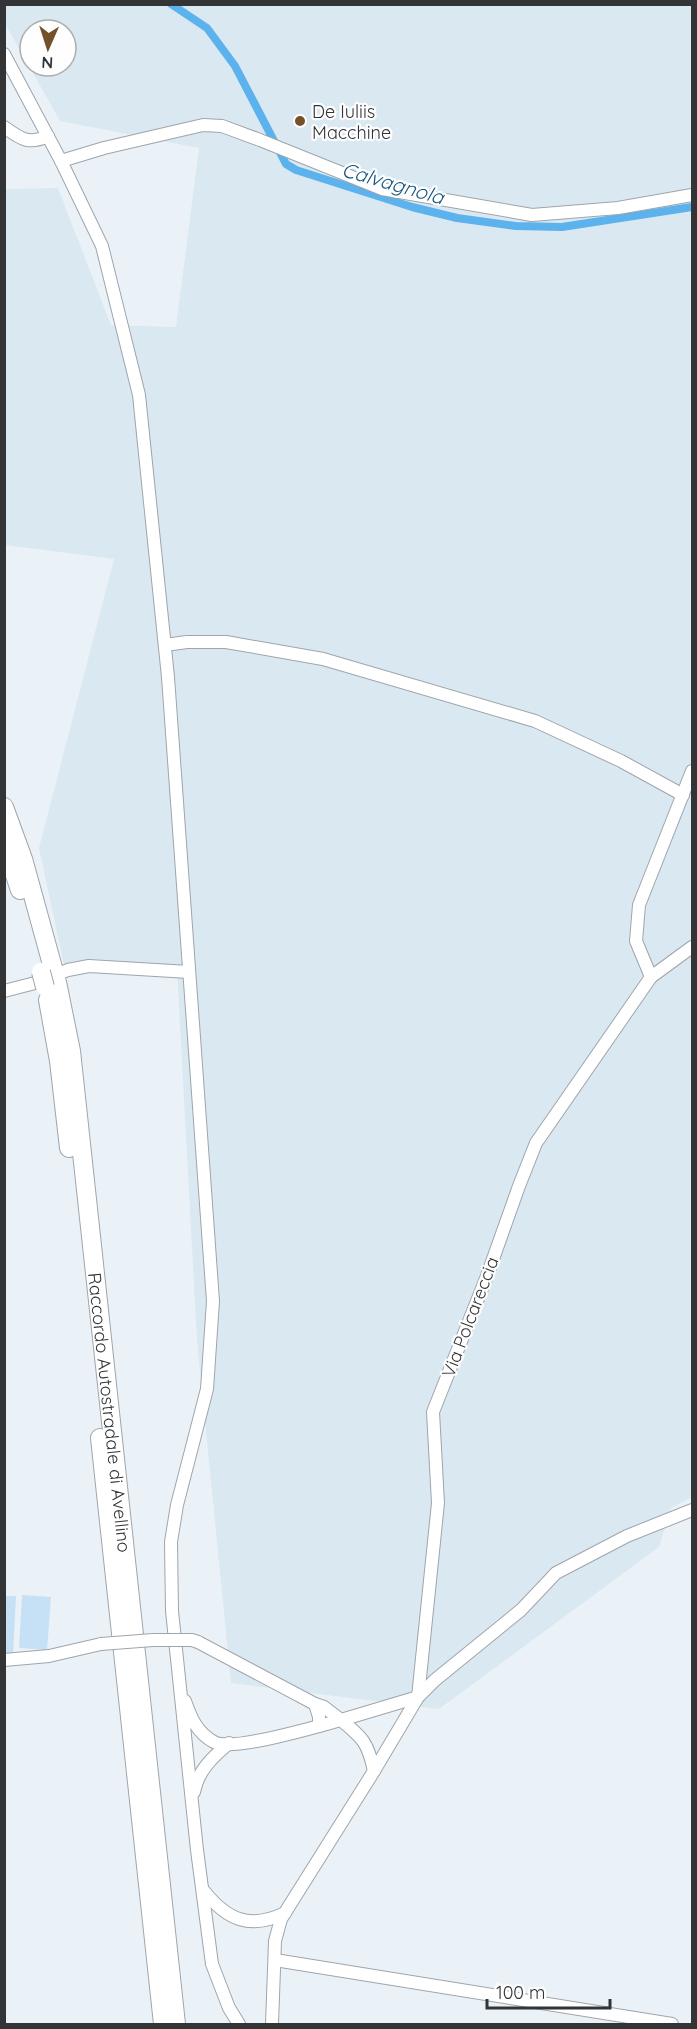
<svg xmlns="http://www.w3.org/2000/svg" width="697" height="2029" font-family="Quicksand,sans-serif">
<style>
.built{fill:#dae8f2;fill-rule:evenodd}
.green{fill:#c6e1f6}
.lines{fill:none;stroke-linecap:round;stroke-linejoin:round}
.canal{stroke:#5bb2ed;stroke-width:8}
.minor-casing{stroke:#9fa5aa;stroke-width:14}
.highway-casing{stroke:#9fa5aa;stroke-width:20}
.minor{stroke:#fff;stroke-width:12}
.highway{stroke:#fff;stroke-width:18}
.minor-bridge-casing{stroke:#9fa5aa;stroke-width:14;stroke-linecap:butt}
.highway-bridge-casing{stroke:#9fa5aa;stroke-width:20;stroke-linecap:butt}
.minor-bridge{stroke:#fff;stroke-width:12}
.highway-bridge{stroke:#fff;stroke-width:18}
.poi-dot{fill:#735229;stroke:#fefefe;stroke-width:2}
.labels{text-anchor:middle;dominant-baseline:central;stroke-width:4.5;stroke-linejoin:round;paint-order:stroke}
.poi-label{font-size:18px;fill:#323436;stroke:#fefefe;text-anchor:start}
.street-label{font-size:18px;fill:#323436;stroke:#fefefe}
.water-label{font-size:20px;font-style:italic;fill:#16577e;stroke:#fefefe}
</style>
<rect width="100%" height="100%" fill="#ebf2f7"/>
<path class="built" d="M5,5h687v1492l-21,11 -12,39 -220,162 -208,-26 -34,-342 -20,-372 -81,-10 -32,6 -25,-117 75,-289 -109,-14v-356l53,-1 53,137 65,2 23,-179 -139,-27 -55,-97zM30,30h36v36h-36z"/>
<g class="green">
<path d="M22,1595l29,2 -4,53 -28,-2z"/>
<path d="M4,1596h12l-3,58 -8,-1z"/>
</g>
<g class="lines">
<path class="canal" d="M171,4l36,24 28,38 51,98 10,6 116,37 45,11 59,8 46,1 130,-20"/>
<defs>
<g id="minor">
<path d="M4,54l57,107 41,85 37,149 29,282 45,624 -6,88 -30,116 -6,37 1,69 25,239 15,114 17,44 10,16"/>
<path d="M4,127c17,12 24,18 44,9"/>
<path d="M61,161l43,-13 99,-23 19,1 38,14 122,49 150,26 86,-7 74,-13"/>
<path d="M165,645l22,-3h39l97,17 212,62 86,40 62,34"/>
<path d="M692,771l-53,134 -3,36 15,36 41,-30"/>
<path d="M4,991l31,-8 33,-13 21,-4 100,6"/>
<path d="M198,1642l117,62"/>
<path d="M4,1660l45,-4 52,-12"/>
<path d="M185,1701c6,17 12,32 29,41 19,10 104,-16 127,-22 22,18 27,23 33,51"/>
<path d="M319,1726v-9l-4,-13 9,3 17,13 77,-23 17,-17 86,-70 35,-37 71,-37 65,-26"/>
<path d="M194,1792c4,-22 19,-35 35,-49"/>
<path d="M204,1891c23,29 46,39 81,22"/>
<path d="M275,1960l397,64"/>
<path d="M272,2024l3,-83 6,-22 93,-148 44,-74 20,-194 -5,-91 54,-136 32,-90 17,-43 115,-166"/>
</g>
<g id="highway">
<path d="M4,807l19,52 30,109"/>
<path d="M4,843l16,47"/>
<path id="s1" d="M57,982l14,69 105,973"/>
<path d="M48,1000l11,61 10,87"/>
<path d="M100,1438l63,586"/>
</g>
</defs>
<use href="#minor" class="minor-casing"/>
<use href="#highway" class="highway-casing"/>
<use href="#minor" class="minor"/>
<use href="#highway" class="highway"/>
<defs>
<path id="minor-bridge" d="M101,1644l52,-4h39l6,2"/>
<path id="highway-bridge" d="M41,972l4,15"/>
</defs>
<use href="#minor-bridge" class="minor-bridge-casing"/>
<use href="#highway-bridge" class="highway-bridge-casing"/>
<use href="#minor-bridge" class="minor-bridge"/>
<use href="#highway-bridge" class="highway-bridge"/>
</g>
<circle class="poi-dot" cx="300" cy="121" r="6"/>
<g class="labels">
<g class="poi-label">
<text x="312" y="111">De Iuliis<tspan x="312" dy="21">Macchine</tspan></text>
</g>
<g class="street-label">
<text transform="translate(470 1317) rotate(-69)">Via Polcareccia</text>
<text stroke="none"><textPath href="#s1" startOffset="434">Raccordo Autostradale di Avellino</textPath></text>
</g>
<g class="water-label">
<text transform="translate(393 183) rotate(16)">Calvagnola</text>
</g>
</g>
<rect width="697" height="2029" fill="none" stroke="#323436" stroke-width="12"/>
<g transform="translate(48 48) rotate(183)"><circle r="28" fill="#fefefe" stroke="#acadae" stroke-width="1.5"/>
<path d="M0-4.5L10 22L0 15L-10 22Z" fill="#735229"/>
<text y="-9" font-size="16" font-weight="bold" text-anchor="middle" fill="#323436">N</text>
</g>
<path d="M487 1999v9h123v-9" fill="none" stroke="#323436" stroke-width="3"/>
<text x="496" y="1999" font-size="18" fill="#323436" stroke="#fefefe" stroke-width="4.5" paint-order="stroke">100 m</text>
</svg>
